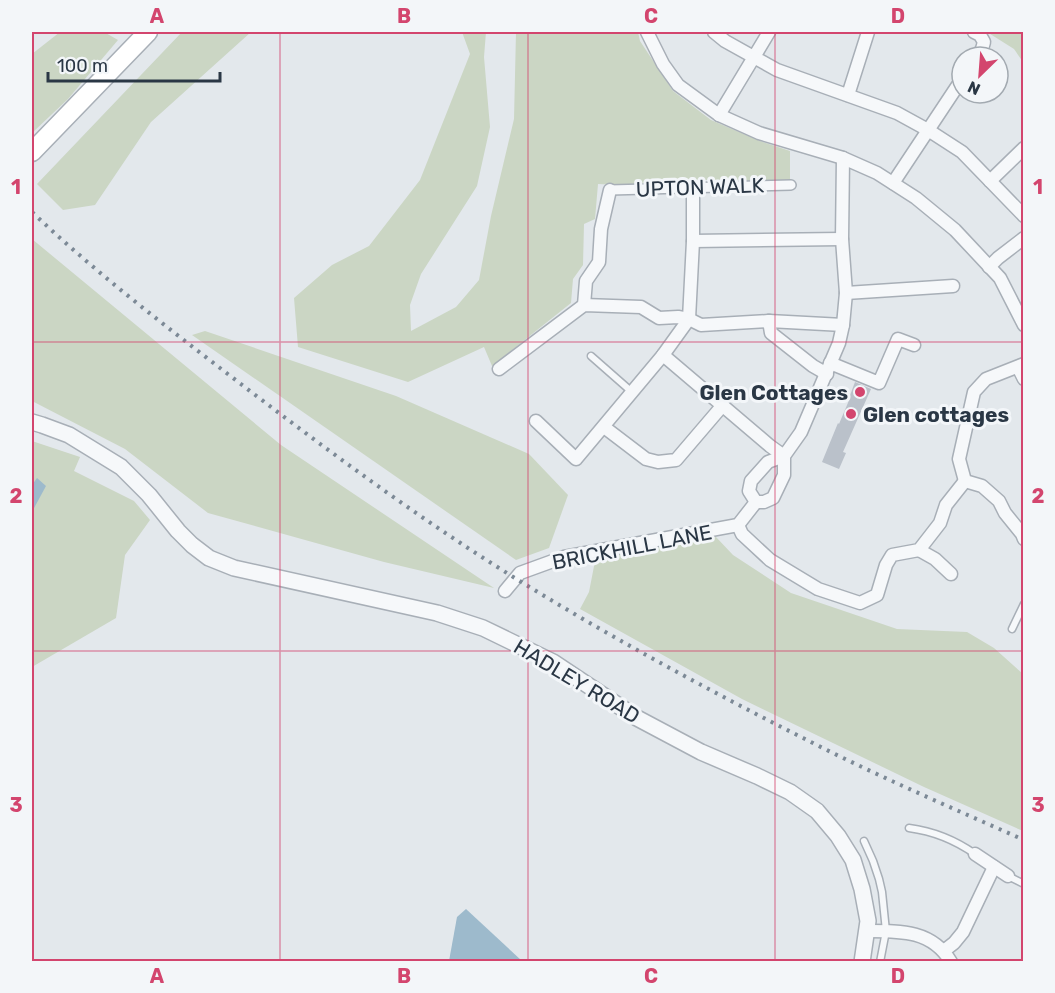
<svg xmlns="http://www.w3.org/2000/svg" width="1055" height="993" font-family="Rubik,sans-serif">
<style>
.green{fill:#cbd6c4}
.water{fill:#9dbacc}
.building{fill:#bac1ca}
.lines{fill:none;stroke-linecap:round;stroke-linejoin:round}
.service-casing{stroke:#a8afb7;stroke-width:9}
.pedestrian-casing{stroke:#a8afb7;stroke-width:12}
.minor-casing{stroke:#a8afb7;stroke-width:15}
.tertiary-casing{stroke:#a8afb7;stroke-width:18}
.secondary-casing{stroke:#a8afb7;stroke-width:21}
.service{stroke:#f6f8fa;stroke-width:6}
.pedestrian{stroke:#f6f8fa;stroke-width:9}
.minor{stroke:#f6f8fa;stroke-width:12}
.tertiary{stroke:#f6f8fa;stroke-width:15}
.secondary{stroke:#fff;stroke-width:18}
.rail{stroke:#7c8996;stroke-width:4;stroke-dasharray:3 6;stroke-linecap:butt}
.grid{fill:none;stroke:#d3456e;stroke-width:1.5;stroke-opacity:0.55}
.poi-dot{fill:#d3456e;stroke:#f3f6f9;stroke-width:2}
.labels{text-anchor:middle;dominant-baseline:central;stroke-width:6;stroke-linejoin:round;paint-order:stroke}
.street-label{font-size:21px;fill:#2a3745;stroke:#f3f6f9}
.poi-label{font-size:21px;font-weight:bold;fill:#2a3745;stroke:#f3f6f9;text-anchor:end}
.neatline{fill:none;stroke:#d3456e;stroke-width:2}
.grid-label{font-size:20px;text-anchor:middle;font-weight:bold;fill:#d3456e}
</style>
<rect width="100%" height="100%" fill="#e3e8ec"/>
<g class="green">
<path d="M60,32h44l14,8 -50,59 -36,34v-79z"/>
<path d="M182,32h69l-100,90 -56,83 -32,5 -26,-26z"/>
<path d="M462,32h24l-2,25 6,70 -13,59 -56,88 -11,31 1,26 45,-24 23,-27 12,-64 23,-97 2,-87h122l2,9 33,50 38,29 49,21 30,10v30l-84,-1 -85,5 -23,-1 -3,35 -11,5 -1,41 -10,14 -2,24 -79,63 -8,-19 -76,35 -110,-35 -4,-49 38,-33 37,-19 51,-66 50,-126z"/>
<path d="M987,32h36v30l-9,-13z"/>
<path d="M32,239l249,206 213,143 -110,-26 -176,-49 -83,-64 -93,-48z"/>
<path d="M205,331l191,65 133,58 39,41 -19,53 -33,12 -324,-225z"/>
<path d="M32,441l48,16 -6,14 60,30 16,19 -25,35 -9,63 -84,49z"/>
<path d="M716,537l17,18 58,38 106,36 70,3 27,16 29,26v157l-99,-44 -182,-88 -162,-90 9,-17 7,-36z"/>
</g>
<g class="water">
<path d="M37,478l9,8 -13,24h-1v-25z"/>
<path d="M466,909l56,52h-73l8,-44z"/>
</g>
<path class="building" d="M855,382l16,7 -28,63 3,1 -7,16 -17,-7 16,-39 1,1 11,-26h-1z"/>
<g class="lines">
<defs>
<g id="service">
<path d="M591,356l41,36"/>
<path d="M1012,629l12,-25"/>
<path d="M909,828c23,3 46,12 66,26"/>
<path d="M864,841l9,20 6,18 3,13 4,39 -6,31"/>
<path d="M1008,876l16,8"/>
</g>
<path id="pedestrian" d="M610,190l181,-5"/>
<g id="minor">
<path d="M647,32l16,32 15,21 41,30 40,18 84,25 34,15 39,25 39,32 45,48 24,47"/>
<path d="M714,32l11,9 52,29 120,43 31,17 34,22 62,64"/>
<path d="M974,32l6,3 4,7 -2,7 -5,8"/>
<path d="M848,95l20,-63"/>
<path d="M719,115l50,-83"/>
<path d="M990,181l34,-33"/>
<path d="M893,183l69,-104"/>
<path d="M693,241l149,-2"/>
<path d="M989,267l9,-9 26,-20"/>
<path d="M846,293l107,-7"/>
<path d="M584,305l2,-24 13,-19 2,-33 9,-39"/>
<path d="M689,319l4,-78v-53"/>
<path d="M769,321l2,12 42,33 14,8"/>
<path d="M663,355l107,91 14,10"/>
<path d="M830,363l49,20 19,-44 16,6"/>
<path d="M1024,364l-38,15 -12,13 -15,67 6,22 17,5 17,15 6,12 17,21 2,5"/>
<path d="M1018,367l6,12"/>
<path d="M499,369l85,-64 57,2 18,11 19,-1 11,2 12,6 68,-4 74,4"/>
<path d="M536,421l40,38 87,-104 26,-36"/>
<path d="M604,427l42,32 12,3 18,-2 47,-55"/>
<path d="M784,456l-16,6 -17,19 -2,10 7,11h8l9,-4 11,-23v-19l17,-24 38,-89 4,-18 3,-32 -4,-54 1,-81"/>
<path d="M738,525l4,9 28,26 48,29 42,14 17,-8 9,-30 6,-10 27,-5 21,-27 6,-18 19,-24"/>
<path d="M919,550l16,9 16,15"/>
<path d="M505,591l15,-18 44,-16 174,-32 18,-23"/>
<path d="M975,854l33,22"/>
<path d="M867,931c33,0 65,-1 84,31"/>
<path d="M945,950l9,-7 9,-11 31,-65"/>
</g>
<path id="tertiary" d="M32,422l10,3 27,10 52,32 28,28 29,36 14,14 17,13 25,10 203,45 46,15 70,34 84,56 64,34 56,24 33,16 27,19 21,25 15,24 9,29 6,32 -6,41"/>
<path id="secondary" d="M32,152l116,-120"/>
</defs>
<use href="#service" class="service-casing"/>
<use href="#pedestrian" class="pedestrian-casing"/>
<use href="#minor" class="minor-casing"/>
<use href="#tertiary" class="tertiary-casing"/>
<use href="#secondary" class="secondary-casing"/>
<use href="#service" class="service"/>
<use href="#pedestrian" class="pedestrian"/>
<use href="#minor" class="minor"/>
<use href="#tertiary" class="tertiary"/>
<use href="#secondary" class="secondary"/>
<path class="rail" d="M32,212c63,60 132,113 201,166 94,72 189,143 290,205 91,56 185,107 280,155 72,37 147,69 221,102"/>
</g>
<path class="grid" d="M280,32v930M528,32v930M775,32v930M32,342h992M32,651h992"/>
<g class="poi-dot">
<circle cx="860" cy="392" r="6"/>
<circle cx="851" cy="414" r="6"/>
</g>
<g class="labels">
<g class="street-label">
<text transform="translate(700 187) rotate(-2)">UPTON WALK</text>
<text transform="translate(632 547) rotate(-11)">BRICKHILL LANE</text>
<text transform="translate(577 681) rotate(31)">HADLEY ROAD</text>
</g>
<g class="poi-label">
<text x="848" y="392">Glen Cottages</text>
<text x="863" y="414" text-anchor="start">Glen cottages</text>
</g>
</g>
<rect width="1055" height="993" fill="none" stroke="#f3f6f9" stroke-width="66"/>
<g transform="translate(980 75) rotate(205)"><circle r="28" fill="#f3f6f9" stroke="#a3aab1" stroke-width="1.5"/>
<path d="M0-4.5L10 22L0 15L-10 22Z" fill="#d3456e"/>
<text y="-9" font-size="16" font-weight="bold" text-anchor="middle" fill="#2a3745">N</text>
</g>
<path d="M48 72v9h172v-9" fill="none" stroke="#2a3745" stroke-width="3"/>
<text x="57" y="72" font-size="18" fill="#2a3745" stroke="#f3f6f9" stroke-width="4.5" paint-order="stroke">100 m</text>
<rect x="33" y="33" width="989" height="927" class="neatline"/>
<g class="grid-label">
<text x="157" y="23">A</text>
<text x="404" y="23">B</text>
<text x="651" y="23">C</text>
<text x="898" y="23">D</text>
<text x="16" y="194">1</text>
<text x="1038" y="194">1</text>
<text x="16" y="503">2</text>
<text x="1038" y="503">2</text>
<text x="16" y="812">3</text>
<text x="1038" y="812">3</text>
<text x="157" y="983">A</text>
<text x="404" y="983">B</text>
<text x="651" y="983">C</text>
<text x="898" y="983">D</text>
</g>
</svg>
